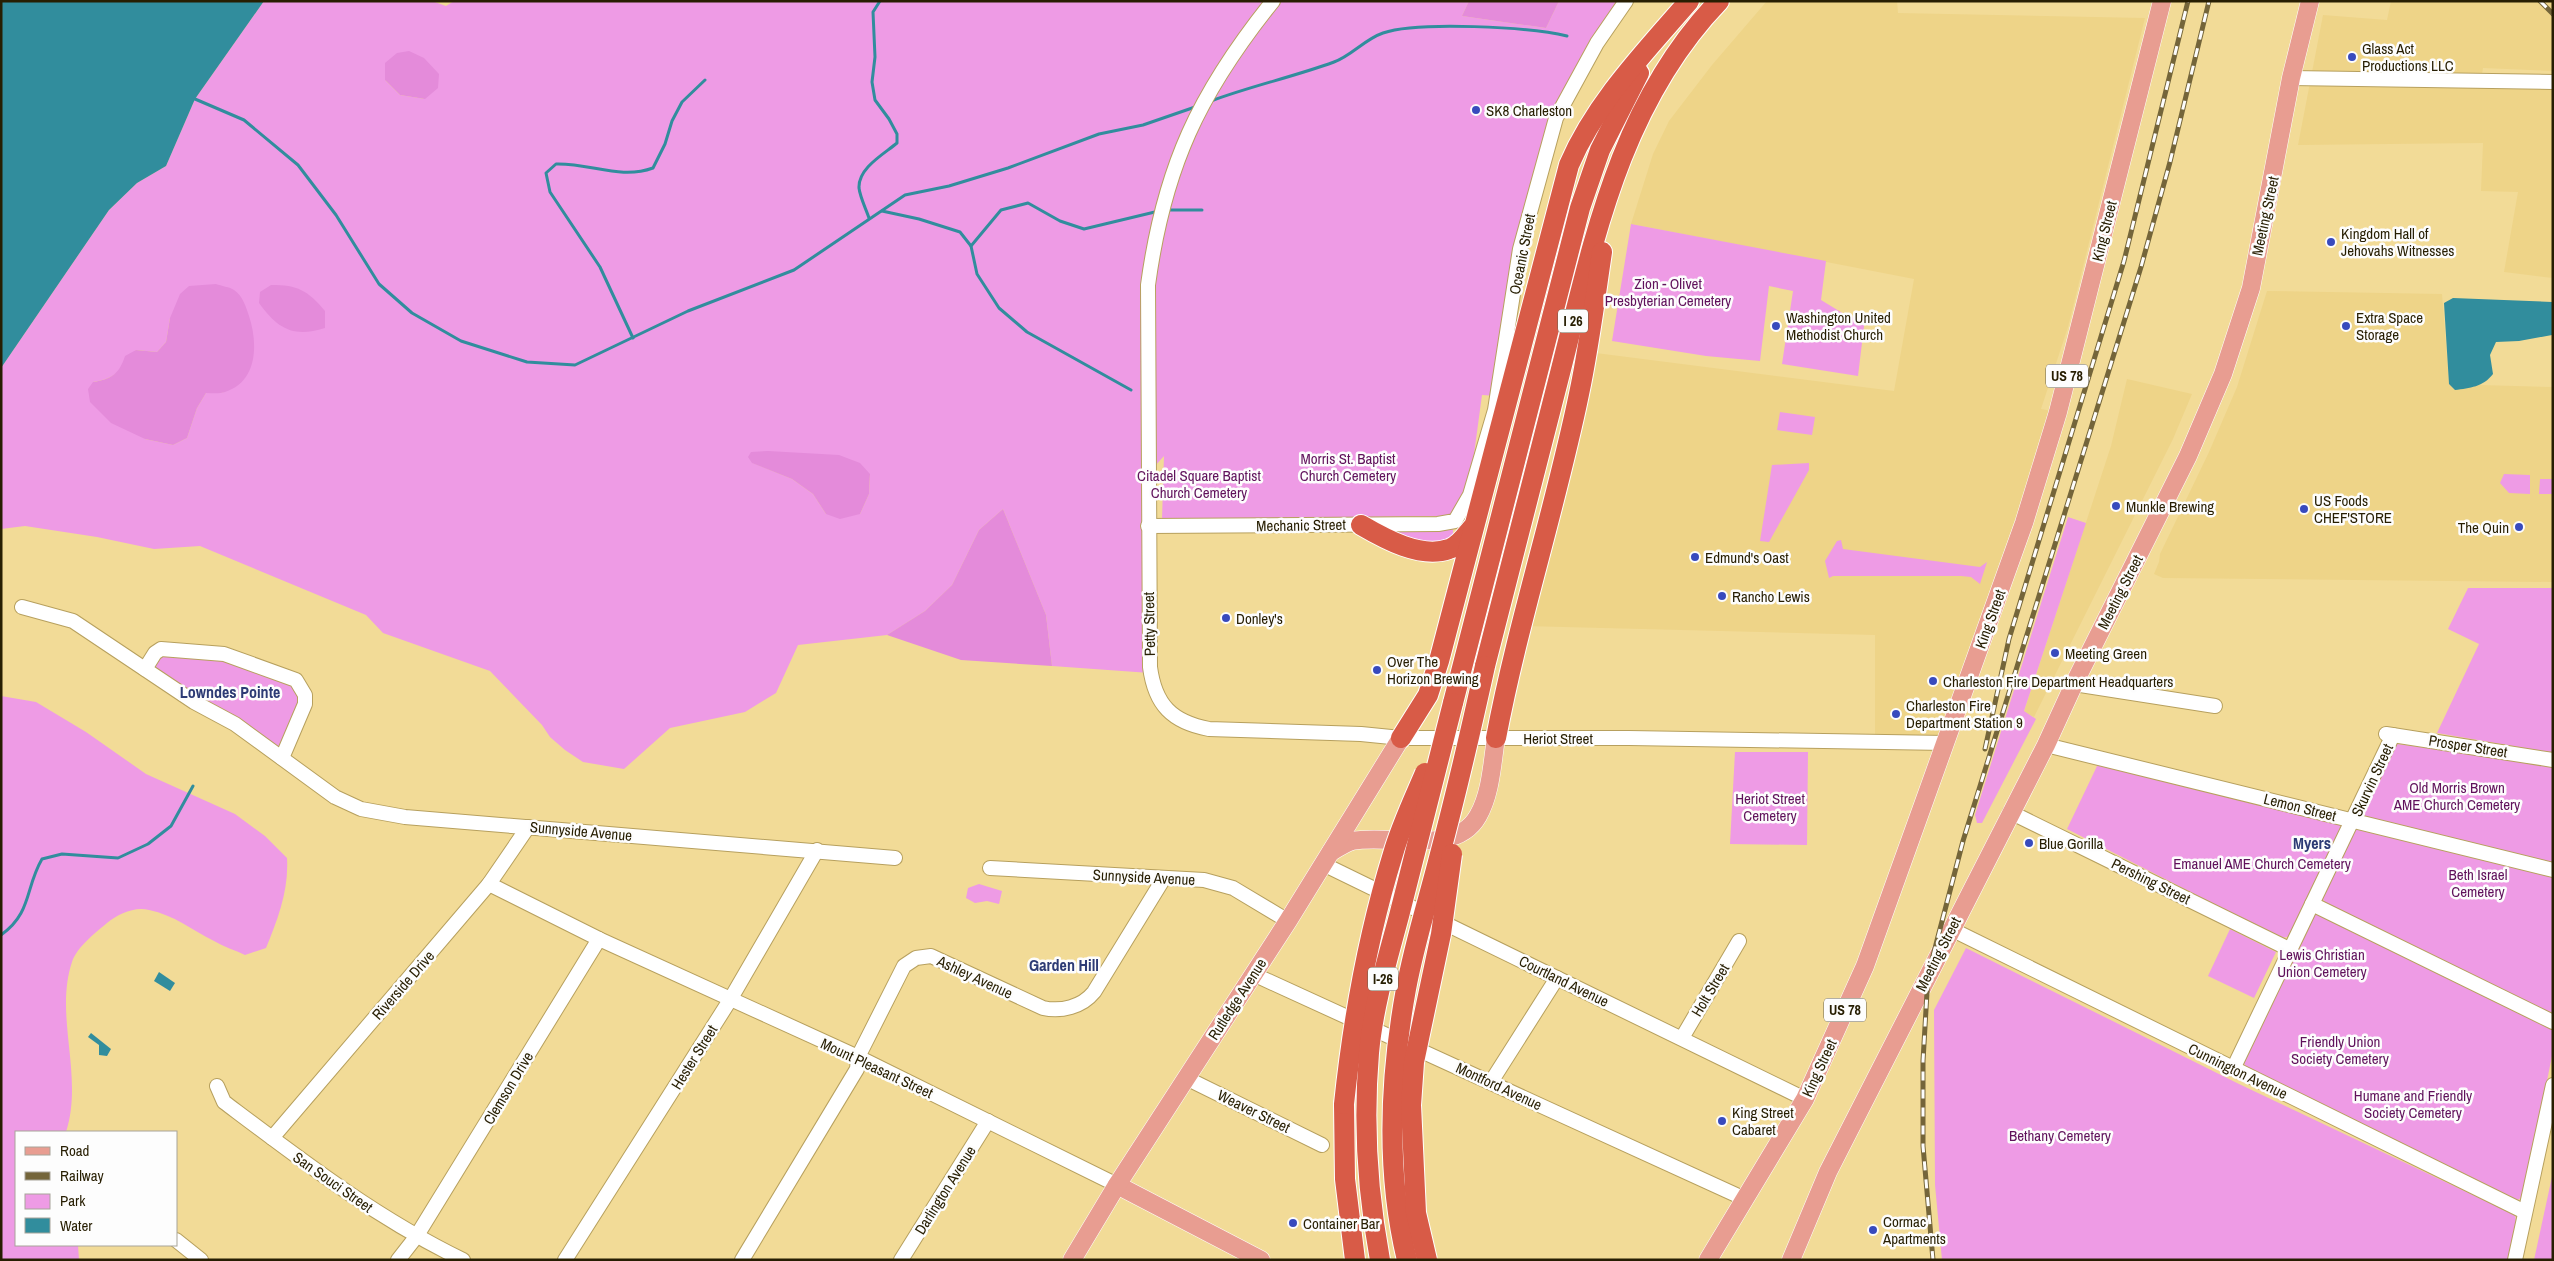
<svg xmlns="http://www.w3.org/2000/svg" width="2554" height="1261" font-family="'Archivo Narrow',sans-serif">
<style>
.built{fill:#eed488}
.green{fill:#ee9be5;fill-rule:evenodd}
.forest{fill:#e48bda}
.water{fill:#318d9d}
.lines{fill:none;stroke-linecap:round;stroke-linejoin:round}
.stream{stroke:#318d9d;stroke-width:3}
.minor-casing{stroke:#b7a05e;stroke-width:16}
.major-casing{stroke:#fff;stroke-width:19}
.highway-casing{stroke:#fff;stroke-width:22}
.minor{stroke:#fff;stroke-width:14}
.major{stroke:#e89d91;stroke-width:18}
.highway{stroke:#d85b47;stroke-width:20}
.rail-casing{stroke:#74653a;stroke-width:5}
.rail{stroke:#fdfdfd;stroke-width:3;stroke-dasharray:9;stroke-linecap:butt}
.highway-bridge-casing{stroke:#fff;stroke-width:22;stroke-linecap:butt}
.highway-bridge{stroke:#d85b47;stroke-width:20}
.poi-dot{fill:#384abd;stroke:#fdfdfd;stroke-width:2}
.labels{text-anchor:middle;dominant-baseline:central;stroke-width:5;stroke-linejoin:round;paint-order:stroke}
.shield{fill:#fdfdfd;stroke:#67614d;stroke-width:1}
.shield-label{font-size:14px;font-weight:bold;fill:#271e02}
.poi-label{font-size:15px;fill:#271e02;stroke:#fdfdfd;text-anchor:start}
.street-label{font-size:15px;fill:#271e02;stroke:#fdfdfd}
.park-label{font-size:15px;fill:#60115b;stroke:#fdfdfd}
.neighbourhood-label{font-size:16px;font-weight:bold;fill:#2d3b75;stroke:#fdfdfd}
</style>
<rect width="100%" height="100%" fill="#f2db97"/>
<g class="built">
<path d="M1767,1h130l1,12 247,5 -77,309 -27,82 17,3 -115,331 -68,-1v-107l-355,-9 68,-274 306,39 20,-112 -283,-55 22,-70 16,-33 43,-56z"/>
<path d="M2391,1h162v70l-70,-3 -2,13 72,1v196l-49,-6 14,-80 -37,-1 2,-48 -185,2 25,-130 64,5z"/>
<path d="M2267,291l175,3 7,90 6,6 24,-5 74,2v195l-390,-4 -9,-4 5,-12 1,-8 49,-102 28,-65z"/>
<path d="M2127,379l65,15 -19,45 -139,278 -10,-5 87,-266z"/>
</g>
<g class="green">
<path d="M264,1h168l14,5 8,-5h1015l-7,15 84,12 13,-27h67l-70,117 -20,69 -38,209 -16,-1 -10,74 -15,47 -295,3 2,-63 -18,20 4,197 -98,-7 -6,-51 -43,-106 -24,21 -27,55 -27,26 -38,24 -89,10 -22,48 -31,19 -75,16 -46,41 -41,-7 -18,-12 -15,-13 -8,-12 -52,-54 -107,-38 -17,-18 -166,-69 -46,3 -57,-12 -72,-11 -24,3v-161l108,-158 28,-27 29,-17 29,-67zM385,80l40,19 -25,-4zM170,318l55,74 -19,1 -9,15 -10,30 -14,7 -28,-6 -52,-57c25,-4 28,-13 43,-32l21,2 9,-10zM753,463l117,11 -1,20 -9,20h-34l-13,-20 -21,-15z"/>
<path d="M1631,224l195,37 -5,39 28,17 16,1 -7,58 -76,-12 11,-73 -24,-5 -9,75 -54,-5 -94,-15z"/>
<path d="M1780,412l35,5 -3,18 -35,-5z"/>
<path d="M1809,463v7l-40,72 -9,-1 12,-76z"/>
<path d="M2504,474l26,1v19l-21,-1 -9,-10z"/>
<path d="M2540,479h13v15h-14z"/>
<path d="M2068,517l18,6 -62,188 12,8 -54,104h-5l-2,-8z"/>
<path d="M1453,526v9l-9,13 -57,-17z"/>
<path d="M1841,540l2,9 137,18 7,-5 -7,22 -9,-7 -10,-1h-128l-4,2 -4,-17 12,-20z"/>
<path d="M2468,588h85v165l-116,-20 42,-89 -31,-15z"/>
<path d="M177,649l119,31 9,15 -23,63 -137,-89 10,-16z"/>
<path d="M1,696l35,6 50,30 60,42 89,40 30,22 22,22c2,32 -9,61 -21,90l-21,7c-10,-5 -21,-8 -31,-14 -22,-11 -40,-26 -65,-31 -14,-4 -31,4 -42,13 -12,10 -30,24 -35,39 -18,54 12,114 -6,170h-50v113h62l1,15h-78z"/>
<path d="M2397,744l156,20v99l-187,-46 -3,-5z"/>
<path d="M1735,752h73l-1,93 -77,-1z"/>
<path d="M2098,764l239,57 6,6 -51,109 -11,2 -214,-109z"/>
<path d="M2363,827l190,47v142l-228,-113 -3,-6 32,-67z"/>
<path d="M979,884l23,7 -3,13 -12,-3 -12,2 -9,-5 2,-10z"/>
<path d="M2320,914l233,115v22l-29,144 -6,5h-5l-267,-132 -3,-7 71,-146z"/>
<path d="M2230,929l46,23 -22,46 -46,-22z"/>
<path d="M1966,948l273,136 276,131 2,13 -7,32h-568l-7,-75 -1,-175z"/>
<path d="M2553,1172v88h-19z"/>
</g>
<g class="forest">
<path d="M1469,1h90l-13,27 -84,-12z"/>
<path d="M409,51l15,7 15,16 -1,14 -13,11 -25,-4 -15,-15v-17l12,-10z"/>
<path d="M216,284c5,2 14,3 18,6 9,6 12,17 15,26 9,27 9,66 -24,76 -5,2 -13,1 -19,1l-9,15 -10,30 -14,7 -28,-6 -34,-16 -21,-21 -2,-13 5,-7c19,-3 26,-8 32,-26l11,-6 21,2 9,-10 4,-24 10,-24 9,-8z"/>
<path d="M271,285c27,0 36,5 54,26v17c-32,10 -47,1 -66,-25l1,-11z"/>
<path d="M768,451l71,4 21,8 10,11 -1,20 -9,20 -20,5 -14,-5 -13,-20 -21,-15 -40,-16 -4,-6 3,-5z"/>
<path d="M1003,509l43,106 6,51 -91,-6 -74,-25 38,-24 27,-26 27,-55z"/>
</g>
<g class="water">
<path d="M1,1h263l-69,98 -29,67 -29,17 -28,27 -108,158z"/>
<path d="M2453,298l99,4 1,30 -1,3 -33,6 -23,1 -6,13 3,19c-10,13 -23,14 -38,16l-6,-6 -5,-81z"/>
<path d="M159,972l16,11 -5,8 -16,-10z"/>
<path d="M91,1033l20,16 -4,7 -8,-1v-10l-11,-8z"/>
</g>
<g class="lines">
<g class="stream">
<path d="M195,99l49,21 54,45 38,50 43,69 33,29 49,28 66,21 48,3 113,-54 106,-41 111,-75 44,-9 59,-18 91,-34 44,-9 55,-19"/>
<path d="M1211,101c40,-15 82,-24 123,-39 17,-6 31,-23 49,-29 35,-12 147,-6 184,3"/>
<path d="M1165,210h37"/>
<path d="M882,211l37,8 41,13 11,14 6,28 22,34 28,24 104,58"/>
<path d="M869,218c-3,-9 -9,-21 -10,-30 -1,-20 25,-34 38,-45v-9l-8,-15 -14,-19 -3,-18 3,-25 -2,-45 7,-11"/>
<path d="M971,246l30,-36 27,-7 32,18 24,8 75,-18"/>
<path d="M633,338l-33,-71 -50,-75 -4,-19 10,-9c35,-1 64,16 97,4l12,-24 7,-23 10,-19 23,-22"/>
<path d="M1,935c31,-22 24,-47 41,-76l20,-5 56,4 30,-14 23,-18 22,-40"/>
</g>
<defs>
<g id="minor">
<path d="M1273,1c-74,92 -109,166 -125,284l2,382c5,38 22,55 59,62l152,5 40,4h228l317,5"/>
<path d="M2291,78l262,4"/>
<path d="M1148,526l290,-2 17,-3 15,-26 25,-85 25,-161 36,-131 41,-75 29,-42"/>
<path d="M22,607l51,14 121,81 41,22 100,73 26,12 44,8 490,41"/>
<path d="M145,669l10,-16 6,-4 63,5 72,26 9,15v9l-23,54"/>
<path d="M2074,684l141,22"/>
<path d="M2386,734l167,26"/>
<path d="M2046,745l507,125"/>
<path d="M2010,812l281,138"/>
<path d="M1323,864l482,235"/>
<path d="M990,868l214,12 29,8 55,33"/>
<path d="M489,884l110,55 259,118 259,128"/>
<path d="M2312,904l241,118"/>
<path d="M1951,929l574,283"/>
<path d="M1253,974l492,225"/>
<path d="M1682,1038l57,-97"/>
<path d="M2233,1069l160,-334"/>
<path d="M1186,1078l136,67"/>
<path d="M1491,1082l66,-104"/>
<path d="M217,1086l7,16c77,58 152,116 239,158"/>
<path d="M272,1138l217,-254 39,-57"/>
<path d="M176,1240l25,20"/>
<path d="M398,1260l18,-23 183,-298"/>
<path d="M565,1260l165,-260 87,-150"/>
<path d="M742,1260l115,-191 1,-12 46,-91 12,-8 15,-2 112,52c18,4 39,-1 51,-16l70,-114"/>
<path d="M901,1260l87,-139"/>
<path d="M2515,1260l38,-175"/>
</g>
<g id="major">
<path d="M1331,852c7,-4 14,-9 21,-11 37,-8 103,16 126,-25 13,-23 14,-52 18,-78"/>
<path d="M1117,1185l144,75"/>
<path d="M1072,1260l45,-75 171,-264 113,-183"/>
<path d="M1708,1260l97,-161 60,-133 64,-178 95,-265 34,-111 104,-411"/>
<path d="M1791,1260l37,-88 218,-427 28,-61 114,-228 35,-82 28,-86 40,-210 19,-77"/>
</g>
<g id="highway">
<path d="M1361,525c24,14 60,34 88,24 10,-3 17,-14 23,-21"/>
<path d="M1485,666c25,-95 49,-190 73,-285 35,-136 60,-275 161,-380"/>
<path d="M1453,703l127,-495 20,-58 39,-77"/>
<path d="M1401,738l27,-43 11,-34 130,-496c27,-63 76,-113 120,-164"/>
<path d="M1496,738c22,-116 59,-228 83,-344 10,-47 16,-95 23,-142"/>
<path d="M1344,1104l1,75 10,81"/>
</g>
</defs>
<use href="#minor" class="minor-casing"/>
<use href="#major" class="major-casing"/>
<use href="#highway" class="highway-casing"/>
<use href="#minor" class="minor"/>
<use href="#major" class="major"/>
<use href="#highway" class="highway"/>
<defs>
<g id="rail">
<path d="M2540,1l13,13"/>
<path d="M1985,749l24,-110 115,-378 64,-260"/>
<path d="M1933,1260l-10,-114v-85l5,-86 35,-134 178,-574 29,-105 39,-161"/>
</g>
</defs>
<use href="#rail" class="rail-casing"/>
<use href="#rail" class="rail"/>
<defs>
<g id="highway-bridge">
<path d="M1344,1104c9,-85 24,-169 49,-250 8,-28 21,-55 32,-81"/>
<path d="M1380,1260c-13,-70 -17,-137 -11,-207 4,-46 18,-92 30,-137 18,-71 36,-142 54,-213"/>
<path d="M1407,1260c-21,-87 -17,-183 -1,-271 8,-44 22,-88 33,-131 17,-64 32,-128 46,-192"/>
<path d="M1427,1260l-11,-47 -5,-108 3,-43 27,-128 11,-80"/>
</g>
</defs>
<use href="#highway-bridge" class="highway-bridge-casing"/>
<use href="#highway-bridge" class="highway-bridge"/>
</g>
<g class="poi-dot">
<circle cx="2352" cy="57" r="5"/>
<circle cx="1476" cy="110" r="5"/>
<circle cx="2331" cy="242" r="5"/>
<circle cx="1776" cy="326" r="5"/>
<circle cx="2346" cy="326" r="5"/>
<circle cx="2116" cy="506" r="5"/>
<circle cx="2304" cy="509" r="5"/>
<circle cx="2519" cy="527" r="5"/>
<circle cx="1695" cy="557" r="5"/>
<circle cx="1722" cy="596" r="5"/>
<circle cx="1226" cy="618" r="5"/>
<circle cx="2055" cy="653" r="5"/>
<circle cx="1377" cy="670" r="5"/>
<circle cx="1933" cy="681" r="5"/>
<circle cx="1896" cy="714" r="5"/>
<circle cx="2029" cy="843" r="5"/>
<circle cx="1722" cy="1121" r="5"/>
<circle cx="1293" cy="1223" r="5"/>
<circle cx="1873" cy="1230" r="5"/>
</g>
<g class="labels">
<g class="shield">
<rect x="1558" y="309.5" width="30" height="23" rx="4"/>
<rect x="2046" y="364.5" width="42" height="23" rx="4"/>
<rect x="1368" y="967.5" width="30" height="23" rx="4"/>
<rect x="1824" y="998.5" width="42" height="23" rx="4"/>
</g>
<g class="shield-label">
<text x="1573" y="321">I 26</text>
<text x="2067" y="376">US 78</text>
<text x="1383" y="979">I-26</text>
<text x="1845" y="1010">US 78</text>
</g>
<g class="poi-label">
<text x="2362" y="48">Glass Act<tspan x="2362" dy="17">Productions LLC</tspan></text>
<text x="1486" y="110">SK8 Charleston</text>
<text x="2341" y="233">Kingdom Hall of<tspan x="2341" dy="17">Jehovahs Witnesses</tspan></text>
<text x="1786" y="317">Washington United<tspan x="1786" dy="17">Methodist Church</tspan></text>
<text x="2356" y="317">Extra Space<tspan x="2356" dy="17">Storage</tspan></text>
<text x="2314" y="500">US Foods<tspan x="2314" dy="17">CHEF'STORE</tspan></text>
<text x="2126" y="506">Munkle Brewing</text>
<text x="2509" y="527" text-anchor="end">The Quin</text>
<text x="1705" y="557">Edmund's Oast</text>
<text x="1732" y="596">Rancho Lewis</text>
<text x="1236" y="618">Donley's</text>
<text x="2065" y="653">Meeting Green</text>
<text x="1387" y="661">Over The<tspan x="1387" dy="17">Horizon Brewing</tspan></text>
<text x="1943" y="681">Charleston Fire Department Headquarters</text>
<text x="1906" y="705">Charleston Fire<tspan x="1906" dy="17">Department Station 9</tspan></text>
<text x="2039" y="843">Blue Gorilla</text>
<text x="1732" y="1112">King Street<tspan x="1732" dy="17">Cabaret</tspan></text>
<text x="1883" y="1221">Cormac<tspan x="1883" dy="17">Apartments</tspan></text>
<text x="1303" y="1223">Container Bar</text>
</g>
<g class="street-label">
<text transform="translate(2265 216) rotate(-78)">Meeting Street</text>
<text transform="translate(2104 231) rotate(-76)">King Street</text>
<text transform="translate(1522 254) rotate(-79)">Oceanic Street</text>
<text transform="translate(1301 525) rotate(-1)">Mechanic Street</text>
<text transform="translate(2120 592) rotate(-63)">Meeting Street</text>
<text transform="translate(1990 619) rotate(-70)">King Street</text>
<text transform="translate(1149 624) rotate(-91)">Petty Street</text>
<text x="1558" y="738">Heriot Street</text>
<text transform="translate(2468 746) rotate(9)">Prosper Street</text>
<text transform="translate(2372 780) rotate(-65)">Skurvin Street</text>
<text transform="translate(2300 807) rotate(14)">Lemon Street</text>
<text transform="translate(581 831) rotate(5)">Sunnyside Avenue</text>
<text transform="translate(1144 877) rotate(3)">Sunnyside Avenue</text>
<text transform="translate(2151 881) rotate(26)">Pershing Street</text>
<text transform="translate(1938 954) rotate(-63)">Meeting Street</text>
<text transform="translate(975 977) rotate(25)">Ashley Avenue</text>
<text transform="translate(1564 981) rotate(26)">Courtland Avenue</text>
<text transform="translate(403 985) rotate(-49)">Riverside Drive</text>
<text transform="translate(1710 990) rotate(-59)">Holt Street</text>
<text transform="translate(1237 999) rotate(-57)">Rutledge Avenue</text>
<text transform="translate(694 1057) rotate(-58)">Hester Street</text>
<text transform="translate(877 1068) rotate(25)">Mount Pleasant Street</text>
<text transform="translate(1819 1068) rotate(-65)">King Street</text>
<text transform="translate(2238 1071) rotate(26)">Cunnington Avenue</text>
<text transform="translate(1499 1086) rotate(25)">Montford Avenue</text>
<text transform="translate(508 1088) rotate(-59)">Clemson Drive</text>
<text transform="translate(1254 1111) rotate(26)">Weaver Street</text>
<text transform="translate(333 1182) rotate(35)">San Souci Street</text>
<text transform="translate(945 1190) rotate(-58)">Darlington Avenue</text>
</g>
<g class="park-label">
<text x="1668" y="283">Zion - Olivet<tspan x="1668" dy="17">Presbyterian Cemetery</tspan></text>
<text x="1348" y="458">Morris St. Baptist<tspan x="1348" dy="17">Church Cemetery</tspan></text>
<text x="1199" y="475">Citadel Square Baptist<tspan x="1199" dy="17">Church Cemetery</tspan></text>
<text x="2457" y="787">Old Morris Brown<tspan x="2457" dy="17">AME Church Cemetery</tspan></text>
<text x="1770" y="798">Heriot Street<tspan x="1770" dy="17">Cemetery</tspan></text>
<text x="2262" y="863">Emanuel AME Church Cemetery</text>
<text x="2478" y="874">Beth Israel<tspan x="2478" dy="17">Cemetery</tspan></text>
<text x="2322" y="954">Lewis Christian<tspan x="2322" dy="17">Union Cemetery</tspan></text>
<text x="2340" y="1041">Friendly Union<tspan x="2340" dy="17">Society Cemetery</tspan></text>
<text x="2413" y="1095">Humane and Friendly<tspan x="2413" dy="17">Society Cemetery</tspan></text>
<text x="2060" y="1135">Bethany Cemetery</text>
</g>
<g class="neighbourhood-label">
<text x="230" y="692">Lowndes Pointe</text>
<text x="2312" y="843">Myers</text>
<text x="1064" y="965">Garden Hill</text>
</g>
</g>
<rect width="2554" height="1261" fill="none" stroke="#271e02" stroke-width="5"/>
<rect x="15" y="1131" width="162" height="115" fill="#fdfdfd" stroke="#a7a499"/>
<rect x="25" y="1147" width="25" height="8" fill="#e89d91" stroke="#a7a499"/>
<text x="60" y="1156" font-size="15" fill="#271e02">Road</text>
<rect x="25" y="1172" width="25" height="8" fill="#74653a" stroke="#a7a499"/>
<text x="60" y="1181" font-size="15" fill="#271e02">Railway</text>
<rect x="25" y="1194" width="25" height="15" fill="#ee9be5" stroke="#a7a499"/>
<text x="60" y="1206" font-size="15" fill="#271e02">Park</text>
<rect x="25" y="1218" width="25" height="15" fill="#318d9d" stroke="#a7a499"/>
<text x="60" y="1231" font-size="15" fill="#271e02">Water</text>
</svg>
